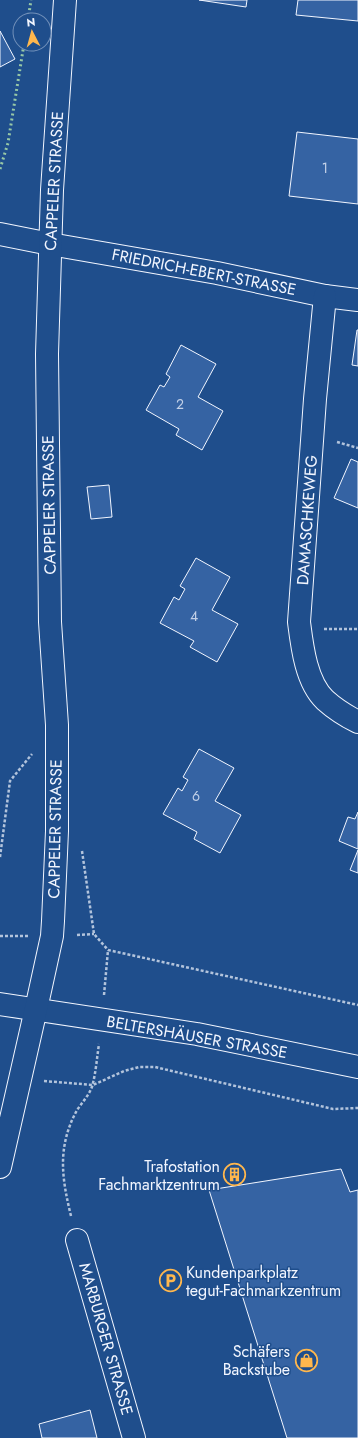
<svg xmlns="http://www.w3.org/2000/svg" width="358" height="1438" font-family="Jost,sans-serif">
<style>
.building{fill:#3563a3;stroke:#f2f6ff}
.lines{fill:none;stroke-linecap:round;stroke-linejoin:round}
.street-casing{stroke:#f2f6ff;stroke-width:24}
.secondary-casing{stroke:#f2f6ff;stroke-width:24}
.path{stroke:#b3c4dc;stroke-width:2.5;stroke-dasharray:3 2;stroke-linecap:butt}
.street{stroke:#1f4e8c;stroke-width:22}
.secondary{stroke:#1f4e8c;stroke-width:22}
.hedge{stroke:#97c8a6;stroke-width:3;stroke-dasharray:2 3;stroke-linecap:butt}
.labels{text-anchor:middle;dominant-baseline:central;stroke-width:3;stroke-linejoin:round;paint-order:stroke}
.number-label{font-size:14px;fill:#c3d1e8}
.street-label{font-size:16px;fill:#f2f6ff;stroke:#1f4e8c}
.poi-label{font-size:16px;fill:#f2f6ff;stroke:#1f4e8c;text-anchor:end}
</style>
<rect width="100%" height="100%" fill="#1f4e8c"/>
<g class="building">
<path d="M199,0h48l-1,7z"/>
<path d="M298,0h60v21l-62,-6z"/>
<path d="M0,31l15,28 -15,8z"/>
<path d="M297,132l61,7v65l-69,-8z"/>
<path d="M357,330h1v36l-6,-1z"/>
<path d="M181,345l35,19 -18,33 25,14 -21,39 -26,-15 3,-6 -33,-19 14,-25 4,2 6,-10 -4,-3z"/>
<path d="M351,459l7,3v46l-24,-10z"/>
<path d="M109,485l3,32 -21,2 -4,-32z"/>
<path d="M196,558l34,19 -18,33 26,14 -21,38 -27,-15 4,-6 -34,-18 14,-26 5,3 6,-11 -5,-3z"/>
<path d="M199,749l35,19 -19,33 26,14 -21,38 -26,-14 3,-7 -34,-18 15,-26 4,3 6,-11 -5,-3z"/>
<path d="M358,812v37l-19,-8 9,-24 7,2z"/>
<path d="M358,850v23l-8,-3z"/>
<path d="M229,1168l14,4 -3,10 -14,-3z"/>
<path d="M341,1169l9,23 8,-2v248h-71l-78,-248z"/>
<path d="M90,1410l7,28h-55l-3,-14z"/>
</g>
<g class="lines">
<defs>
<g id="street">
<path d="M50,244l167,29 108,23 33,4"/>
<path d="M325,296l-10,103 -16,223c3,24 7,60 26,78 10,9 21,16 33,22"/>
<path d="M77,1240l57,198"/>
</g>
<g id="secondary">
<path d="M0,234l50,10"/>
<path d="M0,1004l197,30 161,33"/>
<path d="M0,1167l36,-158 16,-73 1,-15 4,-90v-106l-7,-103 -3,-268 5,-164 13,-190"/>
</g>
</defs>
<use href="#street" class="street-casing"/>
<use href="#secondary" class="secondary-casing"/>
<g class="path">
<path d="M337,442l21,6"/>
<path d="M324,629h34"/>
<path d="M82,851l12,83 14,16 250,55"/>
<path d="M0,857l10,-76 22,-27"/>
<path d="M77,935l17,-1"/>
<path d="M0,936h28"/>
<path d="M104,995l4,-45"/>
<path d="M44,1081l49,4 31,-14 15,-4h16l178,42 25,-1"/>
<path d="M71,1216c-9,-37 -14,-68 5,-104 5,-9 15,-18 17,-29 3,-12 4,-26 6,-39"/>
</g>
<use href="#street" class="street"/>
<use href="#secondary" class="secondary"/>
<g class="hedge">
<path d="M28,20l3,-20"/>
<path d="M0,169l8,-26 16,-99"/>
</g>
</g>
<defs>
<symbol id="building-ring" viewBox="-11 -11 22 22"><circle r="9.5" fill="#1f4e8c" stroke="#ffb74d" stroke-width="1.5"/><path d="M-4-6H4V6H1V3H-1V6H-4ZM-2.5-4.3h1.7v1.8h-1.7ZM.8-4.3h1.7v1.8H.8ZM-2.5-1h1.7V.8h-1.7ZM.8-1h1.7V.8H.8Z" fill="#ffb74d"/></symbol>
<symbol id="parking-ring" viewBox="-11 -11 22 22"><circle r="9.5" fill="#1f4e8c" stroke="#ffb74d" stroke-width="1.5"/><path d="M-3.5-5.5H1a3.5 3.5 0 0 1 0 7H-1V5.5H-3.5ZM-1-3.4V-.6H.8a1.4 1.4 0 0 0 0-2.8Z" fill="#ffb74d"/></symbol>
<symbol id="shop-ring" viewBox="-11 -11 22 22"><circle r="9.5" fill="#1f4e8c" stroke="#ffb74d" stroke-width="1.5"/><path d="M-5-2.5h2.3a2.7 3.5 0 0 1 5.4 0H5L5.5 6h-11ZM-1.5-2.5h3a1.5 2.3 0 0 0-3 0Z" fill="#ffb74d"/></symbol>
</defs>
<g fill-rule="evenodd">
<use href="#building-ring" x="222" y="1162" width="25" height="25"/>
<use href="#parking-ring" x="158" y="1268" width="25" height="25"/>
<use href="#shop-ring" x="294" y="1348" width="25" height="25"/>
</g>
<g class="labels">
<g class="number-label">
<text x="325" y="168">1</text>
<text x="180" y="404">2</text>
<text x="194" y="616">4</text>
<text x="196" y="796">6</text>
</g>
<g class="street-label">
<text transform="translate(54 181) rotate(-87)">CAPPELER STRASSE</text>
<text transform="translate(204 272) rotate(11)">FRIEDRICH-EBERT-STRASSE</text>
<text transform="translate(49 505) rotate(-91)">CAPPELER STRASSE</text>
<text transform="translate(307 520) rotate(-86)">DAMASCHKEWEG</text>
<text transform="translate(55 829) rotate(-89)">CAPPELER STRASSE</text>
<text transform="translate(197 1037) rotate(10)">BELTERSHÄUSER STRASSE</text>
<text transform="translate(106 1339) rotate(74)">MARBURGER STRASSE</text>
</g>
<g class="poi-label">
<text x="220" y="1166">Trafostation<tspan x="220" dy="18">Fachmarktzentrum</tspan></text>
<text x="186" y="1272" text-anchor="start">Kundenparkplatz<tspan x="186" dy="18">tegut-Fachmarkzentrum</tspan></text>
<text x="290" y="1351">Schäfers<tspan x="290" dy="18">Backstube</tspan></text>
</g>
</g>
<g transform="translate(32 32) rotate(354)"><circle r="19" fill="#1f4e8c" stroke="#7391ba"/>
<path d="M0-3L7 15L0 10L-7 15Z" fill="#ffb74d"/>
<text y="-6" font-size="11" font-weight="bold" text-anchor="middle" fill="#f2f6ff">N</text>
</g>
</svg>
